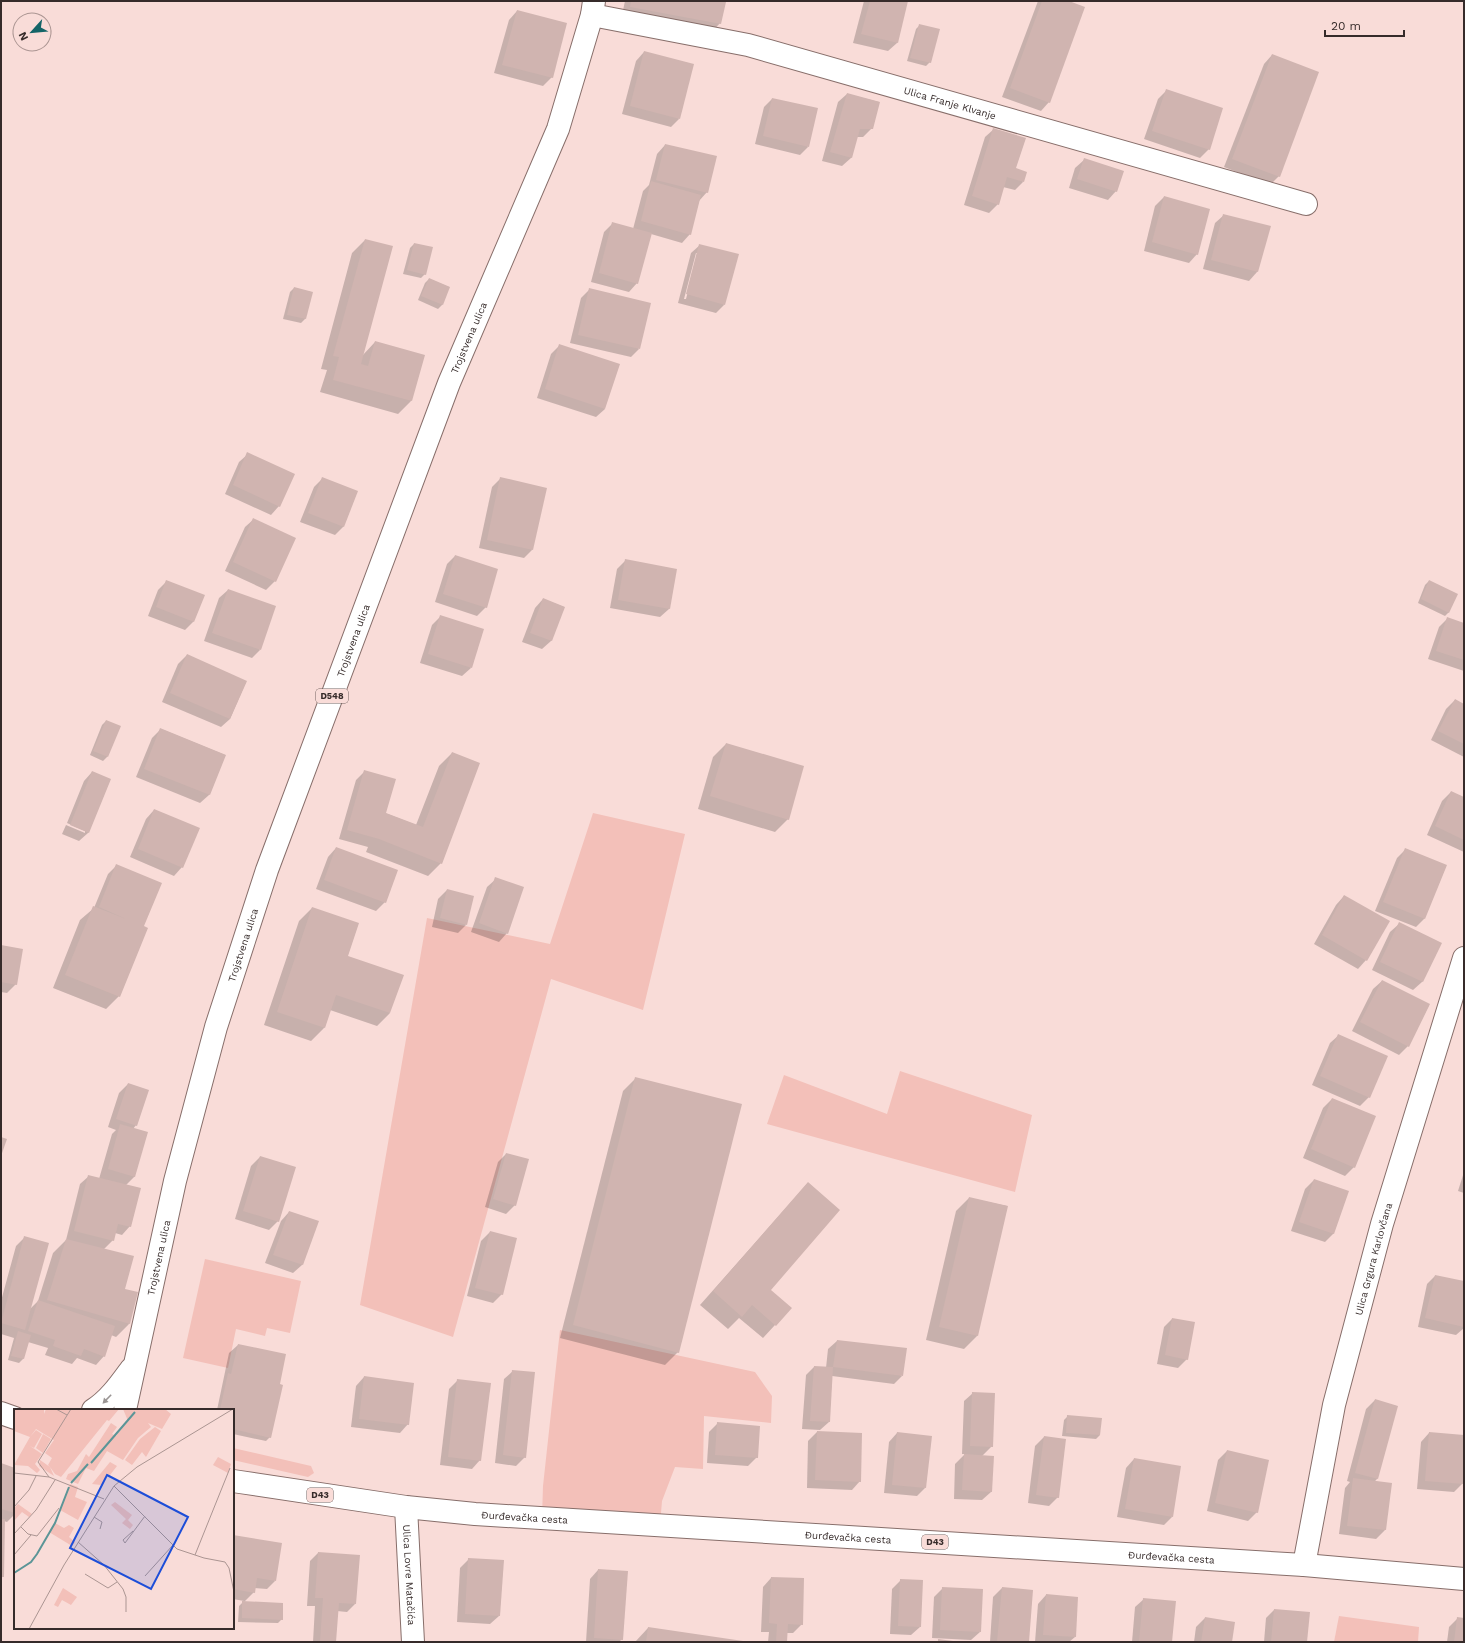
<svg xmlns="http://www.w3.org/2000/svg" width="1465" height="1643" font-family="'Work Sans',sans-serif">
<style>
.green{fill:#f3c0b9}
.shadow{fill:#0003;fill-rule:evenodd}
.building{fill:#d0b4b0}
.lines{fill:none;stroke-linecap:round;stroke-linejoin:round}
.minor-casing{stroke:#876e6a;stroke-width:24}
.major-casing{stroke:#876e6a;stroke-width:24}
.minor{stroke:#fff;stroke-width:22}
.major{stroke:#fff;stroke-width:22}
.oneway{fill:#9a9594}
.labels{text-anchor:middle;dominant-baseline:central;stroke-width:4;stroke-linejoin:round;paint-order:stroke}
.shield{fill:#f9dcd8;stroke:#70605e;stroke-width:1}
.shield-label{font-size:9px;font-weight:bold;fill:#362b2a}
.street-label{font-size:10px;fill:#362b2a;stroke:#f9dcd8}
.inset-river{fill:none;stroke:#5b9597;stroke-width:2}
.inset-road{fill:none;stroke:#ab9592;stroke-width:1}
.view{fill:#1d4ed8;fill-opacity:0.15;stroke:#1d4ed8;stroke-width:2}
.inset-edge{fill:none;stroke:#362b2a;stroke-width:2}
</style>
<rect width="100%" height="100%" fill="#f9dcd8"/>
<g class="green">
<path d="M593,813l92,21 -42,176 -92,-31 -98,358 -93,-32 67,-387 123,26z"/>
<path d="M900,1071l132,44 -17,77 -248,-68 17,-49 103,39z"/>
<path d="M205,1259l96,22 -11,52 -23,-5 -2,8 -29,-7 -8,39 -45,-10z"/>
<path d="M560,1330l195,42 17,24 -1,27 -67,-7 -1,53 -28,-2 -13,34 -2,24 -118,-7 1,-32z"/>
<path d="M233,1448l78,18 3,7 -6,4 -75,-17z"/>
<path d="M1339,1616l80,11 -1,15h-84z"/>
</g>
<g class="shadow">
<path d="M625,1h90l5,22 -8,9 -90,-17z"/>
<path d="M864,1h43l-10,42 -9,8 -35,-8z"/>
<path d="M1038,1h28l-17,101 -8,9 -39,-14z"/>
<path d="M517,11l35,66 -9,9 -49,-13 15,-53z"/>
<path d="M920,25l10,37 -4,4 -19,-5 9,-32z"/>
<path d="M644,52l35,67 -8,8 -49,-13 14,-53z"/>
<path d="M1272,55l7,121 -9,9 -46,-18 40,-103z"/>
<path d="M1166,91l43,58 -9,9 -56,-19 14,-40z"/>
<path d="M847,94l32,8 -7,26 -9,9h-7l-5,21 -9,8 -20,-5 16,-59z"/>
<path d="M772,99l36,48 -8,8 -45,-11 9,-37z"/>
<path d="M994,129l29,53 -8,8 -12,-3 -5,17 -9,9 -25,-8 21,-68z"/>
<path d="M665,145l42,47 -8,9 -9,33 -8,9 -31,-9 -14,49 -8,9 -38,-10 13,-50 9,-9 20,6 10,-38 6,-6 8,-31z"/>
<path d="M1084,160l32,31 -8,9 -39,-12 6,-20z"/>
<path d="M1164,197l33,57 -8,9 -45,-12 11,-45z"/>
<path d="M1224,215l45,12 -12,45 -8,9 -46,-12 12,-46z"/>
<path d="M365,240l-3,116 13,-14 48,14 -12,45 -13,13 -78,-22 7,-22 -6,-1 31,-116z"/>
<path d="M414,244l11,30 -4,4 -18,-4 7,-26z"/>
<path d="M700,245l24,60 -8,8 -38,-10 13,-50zM696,253h2l-12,46h-2z"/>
<path d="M429,279l20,8 -7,18 -4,4 -20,-9 7,-17z"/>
<path d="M294,288l17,4 -6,27 -4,4 -18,-4 7,-27z"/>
<path d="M589,290l50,59 -8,8 -61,-14 11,-45z"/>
<path d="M560,345l45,64 -9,8 -59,-19 14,-44z"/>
<path d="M248,454l31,52 -8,9 -46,-21 14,-32z"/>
<path d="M501,478l31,72 -8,8 -45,-10 13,-61z"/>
<path d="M322,479l35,13 -14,35 -8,8 -35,-13 14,-35z"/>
<path d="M254,519l21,62 -9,9 -41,-19 20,-44z"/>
<path d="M455,556l31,51 -9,9 -42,-14 12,-38z"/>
<path d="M626,560l50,10 -7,39 -9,8 -50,-9 7,-39z"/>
<path d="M167,581l36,15 -10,26 -8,8 -37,-14 10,-26z"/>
<path d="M1429,581l20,31 -4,4 -27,-13 7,-18z"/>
<path d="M228,590l32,60 -8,8 -48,-17 15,-43z"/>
<path d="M543,599l21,8 -13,34 -9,8 -20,-7 13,-34z"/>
<path d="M441,616l30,52 -9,8 -42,-13 12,-38z"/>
<path d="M1447,619l17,5v47l-36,-12 11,-32z"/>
<path d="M187,655l59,27 -16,37 -9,8 -59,-25 16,-38z"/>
<path d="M1455,700l9,5v52l-33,-17 15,-31z"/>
<path d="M106,721l1,36 -4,4 -13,-6 12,-30z"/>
<path d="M161,729l64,26 -16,40 -9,8 -64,-26 16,-39z"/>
<path d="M726,744l62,75 -13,13 -77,-23 15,-52z"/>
<path d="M452,753l-11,110 -13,13 -62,-24 2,-5 -29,-8 17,-59 9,-9 20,42 31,12 23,-59z"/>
<path d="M92,772l18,8 -22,53 -9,8 -17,-7 4,-9 19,8v-2l-18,-8 17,-42z"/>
<path d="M1451,792l13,6v54l-37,-17 15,-34z"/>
<path d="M154,810l28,57 -8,9 -44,-19 16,-38z"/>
<path d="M336,848l49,54 -9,9 -60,-22 12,-32z"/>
<path d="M1406,849l40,17 -22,53 -8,8 -41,-16 22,-53z"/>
<path d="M117,865l26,61 -24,70 -13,13 -53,-21 27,-68 14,-12 14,-34z"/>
<path d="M496,879l11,54 -8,9 -28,-10 16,-45z"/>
<path d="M447,890l19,35 -8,8 -26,-6 6,-28z"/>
<path d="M1344,896l22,64 -8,9 -44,-25 22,-39z"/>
<path d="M312,908l78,105 -13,13 -47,-16 -6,18 -13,13 -47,-16 35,-104z"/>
<path d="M1399,924l41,20 -18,38 -9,8 -41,-20 18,-38z"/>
<path d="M1,946l15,38 -9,9 -6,-1z"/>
<path d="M1382,981l47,24 -21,41 -9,9 -47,-24 21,-42z"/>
<path d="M1339,1035l30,62 -9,9 -48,-21 18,-42z"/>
<path d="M636,1078l42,274 -13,13 -105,-27 63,-247z"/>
<path d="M128,1084l8,41 -3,4 2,47 -9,9 4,41 -8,9 -7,-2 -2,7 -9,9 19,40 6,35 -13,13 -5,-2 -7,21 -8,9 -19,-7 -5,6 -27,-9 3,-7 -20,-6 -5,17 -4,4 -11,-3 6,-22 -13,-4v-33l15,-55 9,-9 4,73 9,-9 15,-48 13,-13 14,-56 9,-8 10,3 13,-45 4,-4 -8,-3 11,-34z"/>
<path d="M1332,1099l22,68 -9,9 -42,-18 20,-50z"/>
<path d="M506,1154l9,51 -9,9 -21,-7 13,-45z"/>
<path d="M260,1157l18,64 -9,9 -34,-11 16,-53z"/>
<path d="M1464,1172v21l-6,-2z"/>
<path d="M1314,1180l20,53 -9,9 -34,-11 14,-42z"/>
<path d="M808,1183l-38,107 5,35 -12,13 -24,-20 -11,11 -28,-24z"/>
<path d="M969,1198l38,8 -30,130 -13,13 -38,-9 30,-129z"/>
<path d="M289,1212l28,10 -15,43 -9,8 -28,-10 16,-42z"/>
<path d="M490,1232l12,62 -9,9 -26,-7 14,-55z"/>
<path d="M1435,1276l29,6v46l-8,7 -38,-8 9,-43z"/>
<path d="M1172,1319l15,40 -9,9 -21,-4 7,-37z"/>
<path d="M837,1341l65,35 -8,8 -62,-8 -3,46 -9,8 -18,-1 4,-54 8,-8 12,1 2,-19z"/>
<path d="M238,1345l32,92 -4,4 -33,-7v-24h-16l12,-57z"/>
<path d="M513,1371l12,86 -9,9 -21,-3 9,-84z"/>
<path d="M364,1377l44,47 -8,9 -49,-6 5,-41z"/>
<path d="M458,1380l22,80 -8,9 -32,-4 9,-76z"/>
<path d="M973,1393l19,53 -10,10 9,36 -9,8 -28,-1 1,-35 10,-10h-3l2,-53z"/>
<path d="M1375,1400l21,6 -19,73 -3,3 16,2 -5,46 -9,9 -37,-5 6,-46 5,-6 -3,-1 19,-72z"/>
<path d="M1068,1416l32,19 -4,4 -34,-3 2,-16z"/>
<path d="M718,1423l39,34 -9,9 -41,-3 2,-31z"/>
<path d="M817,1432l43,49 -8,9 -45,-2 1,-47z"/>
<path d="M897,1433l28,55 -8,8 -33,-3 5,-51z"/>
<path d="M1429,1433l35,3 -1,47 -9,9 -37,-3 4,-47z"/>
<path d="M1044,1437l14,60 -9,9 -21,-3 7,-57z"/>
<path d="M1227,1451l30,61 -9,9 -41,-10 11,-51z"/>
<path d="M1134,1459l38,58 -8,8 -47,-8 9,-49z"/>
<path d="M1,1464l14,5v45l-8,8 -3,-1 -1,55 -2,3z"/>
<path d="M233,1536l42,45 -8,8 -13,-1v4l-10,10 38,17 -4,4 -40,-1 1,-16 5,-5 -11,-2z"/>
<path d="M318,1553l37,51 -8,8 -10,-1 -2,31h-22l2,-36h-8l3,-45z"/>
<path d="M469,1559l30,57 -9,8 -33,-2 3,-54z"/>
<path d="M598,1570l24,69 -3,3h-33l4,-63z"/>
<path d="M771,1578l31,46 -9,9h-6l-1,9h-18l1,-10h-8l2,-45z"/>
<path d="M901,1580l19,47 -9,8 -21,-1 2,-45z"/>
<path d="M943,1588l37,44 -9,8 -39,-2 2,-41z"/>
<path d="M1002,1588l26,54h-38l3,-45z"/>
<path d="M1046,1595l29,42 -6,5h-34l3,-38z"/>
<path d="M1144,1599l27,43h-39l3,-35z"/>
<path d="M1274,1610l32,32h-42l2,-24z"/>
<path d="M1205,1618l26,24h-37l2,-15z"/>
<path d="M1458,1618l6,1v23h-17l2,-15z"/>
<path d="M648,1628l95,14h-108z"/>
</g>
<g class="building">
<path d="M631,1h89l6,1 -5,22 -91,-17z"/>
<path d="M870,1h38l-10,42 -37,-9z"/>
<path d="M1042,1h27l16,6 -35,96 -40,-15z"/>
<path d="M517,10l50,13 -14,55 -51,-13z"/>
<path d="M919,24l21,5 -9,34 -21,-5z"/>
<path d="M644,51l50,13 -14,55 -50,-13z"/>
<path d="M1272,54l47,18 -39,105 -48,-18z"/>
<path d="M1166,89l57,19 -13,42 -58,-19z"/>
<path d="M847,93l33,9 -7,27h-13l-8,29 -22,-6z"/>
<path d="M772,98l46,10 -9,39 -46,-11z"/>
<path d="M993,128l33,10 -10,30 11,4 -3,10 -17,-5 -8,28 -27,-9z"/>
<path d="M665,144l52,12 -9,37 -52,-13z"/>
<path d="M1084,158l40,13 -7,21 -40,-13z"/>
<path d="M651,181l50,14 -10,40 -50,-14z"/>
<path d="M1164,196l46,13 -12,46 -46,-13z"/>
<path d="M1223,214l48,12 -13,46 -47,-12z"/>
<path d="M612,222l40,11 -14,51 -39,-11z"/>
<path d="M365,239l28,7 -32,118 7,2 7,-25 50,14 -13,46 -79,-21 6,-23 -6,-1z"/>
<path d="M414,243l19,4 -7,28 -19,-5z"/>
<path d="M699,244l40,10 -14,51 -39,-11z"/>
<path d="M429,278l21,9 -7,18 -22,-9z"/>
<path d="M294,287l19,5 -7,27 -19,-4z"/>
<path d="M589,288l62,15 -11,46 -62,-14z"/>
<path d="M559,344l61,20 -15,45 -60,-20z"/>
<path d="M247,452l48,22 -15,33 -47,-22z"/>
<path d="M322,477l36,14 -14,36 -36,-14z"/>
<path d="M500,477l47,11 -14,62 -46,-10z"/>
<path d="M253,518l43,20 -20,44 -43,-20z"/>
<path d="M455,555l43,14 -11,39 -44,-14z"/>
<path d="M625,559l52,10 -7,40 -52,-9z"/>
<path d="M166,580l39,15 -11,27 -38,-15z"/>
<path d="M1429,580l29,14 -9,19 -28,-14z"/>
<path d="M228,589l48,17 -15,44 -49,-17z"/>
<path d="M543,598l22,9 -13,34 -22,-8z"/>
<path d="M440,615l44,14 -12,39 -44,-14z"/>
<path d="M1447,617l17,6v37l-28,-9z"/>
<path d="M187,654l60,27 -17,38 -60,-26z"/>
<path d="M1455,699l9,5v40l-26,-13z"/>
<path d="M106,720l15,6 -13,31 -15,-6z"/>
<path d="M160,728l66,27 -16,40 -66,-26z"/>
<path d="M726,743l78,23 -15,54 -79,-24z"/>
<path d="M452,752l28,11 -38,101 -63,-25 -32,-9 17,-60 32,9 -10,34 37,14z"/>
<path d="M92,771l19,8 -22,54 -19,-8z"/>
<path d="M1451,791l13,6v43l-29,-14z"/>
<path d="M154,809l46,19 -17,40 -45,-19z"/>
<path d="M336,847l62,23 -12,33 -62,-23z"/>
<path d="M1405,848l42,17 -22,54 -42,-17z"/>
<path d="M116,864l46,19 -18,43 4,2 -28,69 -55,-22 28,-69 33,13 -27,-12z"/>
<path d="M495,877l29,10 -16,47 -29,-11z"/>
<path d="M447,889l27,7 -7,29 -27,-7z"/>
<path d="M1344,895l46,26 -23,40 -45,-26z"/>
<path d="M312,907l47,16 -11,33 56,19 -14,38 -54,-18 -11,33 -48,-16z"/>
<path d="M1399,922l43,21 -19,39 -43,-20z"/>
<path d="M1,945l22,4 -6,36 -16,-3z"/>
<path d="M1382,980l48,24 -21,43 -49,-25z"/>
<path d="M1338,1034l50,22 -18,42 -50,-22z"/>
<path d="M635,1077l107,27 -63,249 -106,-28z"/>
<path d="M128,1083l21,7 -12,36 -21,-7z"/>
<path d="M1332,1098l44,18 -21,52 -44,-19z"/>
<path d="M120,1124l28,8 -13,45 -27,-8z"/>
<path d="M1,1137l6,2 -6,17z"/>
<path d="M506,1153l23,6 -13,47 -23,-7z"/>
<path d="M260,1156l36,11 -17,55 -36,-11z"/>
<path d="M88,1175l53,13 -10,39 -13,-3 -4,17 -40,-10z"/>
<path d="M1314,1179l35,12 -15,43 -35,-12z"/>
<path d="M808,1182l32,28 -69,80 21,18 -16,18 -24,-21 -10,12 -29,-26z"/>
<path d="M969,1197l39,9 -30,130 -39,-9z"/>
<path d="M289,1211l30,10 -16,44 -30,-10z"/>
<path d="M490,1231l27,7 -14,57 -28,-7z"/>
<path d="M24,1236l25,7 -24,87 -24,-7z"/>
<path d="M66,1239l68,17 -9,33 13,3 -8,32 -83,-24z"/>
<path d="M1435,1275l29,6v46l-39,-9z"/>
<path d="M38,1300l77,26 -10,31 -21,-8 -3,7 -28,-10 2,-6 -27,-9z"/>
<path d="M1172,1318l23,4 -7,38 -23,-5z"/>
<path d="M18,1331l13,4 -7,24 -13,-3z"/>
<path d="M837,1340l70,8 -4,28 -70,-9z"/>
<path d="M238,1344l48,10 -6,30 3,1 -12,53 -38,-9v-19h-13l8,-37 3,1z"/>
<path d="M814,1366l19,1 -3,55 -20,-1z"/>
<path d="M512,1370l23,2 -9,86 -23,-3z"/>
<path d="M364,1376l50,7 -5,42 -50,-6z"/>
<path d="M457,1379l34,4 -10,78 -33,-4z"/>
<path d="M972,1392l23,1 -2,54 -23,-1z"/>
<path d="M1375,1399l23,7 -20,73 -23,-6z"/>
<path d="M1067,1415l35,3 -2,17 -34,-2z"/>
<path d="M717,1422l43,4 -2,32 -43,-3z"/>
<path d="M817,1431l45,2 -1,49 -46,-2z"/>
<path d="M897,1432l35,4 -6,52 -34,-3z"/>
<path d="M1429,1432l35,3v49l-39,-3z"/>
<path d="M1044,1436l22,3 -7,59 -23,-3z"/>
<path d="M1227,1450l42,10 -11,53 -43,-10z"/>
<path d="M964,1454l30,2 -2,36 -30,-2z"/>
<path d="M1134,1458l47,8 -8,51 -48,-8z"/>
<path d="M1,1463l14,5v45l-14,-4z"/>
<path d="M1353,1478l39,5 -6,47 -39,-4z"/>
<path d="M1,1519h4l-1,58h-3z"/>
<path d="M233,1535l49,8 -6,38 -19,-3 -2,15 -22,-4z"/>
<path d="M318,1552l42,3 -4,49 -17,-1 -3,39h-16l3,-44h-8z"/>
<path d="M468,1558l36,2 -4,56 -35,-2z"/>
<path d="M598,1569l30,2 -5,69 -29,-2z"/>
<path d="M771,1577l33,1 -1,47 -15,-1 -1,18h-11l1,-18 -8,-1z"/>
<path d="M900,1579l23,1 -2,47 -23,-1z"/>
<path d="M942,1587l41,2 -2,43 -41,-2z"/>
<path d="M1002,1587l31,3 -4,52h-32z"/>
<path d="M1046,1594l32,3 -2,40 -33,-2z"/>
<path d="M1143,1598l33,3 -4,41h-33z"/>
<path d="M242,1601l41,2v17l-41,-2z"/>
<path d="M1274,1609l36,3 -3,30h-36z"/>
<path d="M1205,1617l30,5 -3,20h-31z"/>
<path d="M1457,1617l7,1v24h-10z"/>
<path d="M648,1627l95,14v1h-97z"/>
<path d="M938,1639l15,2 -1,1h-14z"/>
</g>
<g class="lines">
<defs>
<g id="minor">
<path id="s1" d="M592,15l156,30 558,159"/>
<path id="s2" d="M1304,1565l30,-160 48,-181 82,-266"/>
</g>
<g id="major">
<path d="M93,1410c16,-10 27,-26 38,-41"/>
<path id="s3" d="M125,1410l50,-229 41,-154 51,-157 182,-487 109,-254 34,-114 2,-14"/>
<path d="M1,1413l14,5"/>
<path id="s4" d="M233,1481l173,26 69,7 829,51 160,14"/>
<path id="s5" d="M406,1507l7,135"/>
</g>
</defs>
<use href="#minor" class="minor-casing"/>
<use href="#major" class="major-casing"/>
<use href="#minor" class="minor"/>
<use href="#major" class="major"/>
</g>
<defs><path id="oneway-solid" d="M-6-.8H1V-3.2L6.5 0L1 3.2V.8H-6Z"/></defs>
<use class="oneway" href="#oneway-solid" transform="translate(107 1399) rotate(134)"/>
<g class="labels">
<g class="shield">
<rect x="316" y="689" width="32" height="14" rx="3"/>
<rect x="307" y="1488" width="26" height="14" rx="3"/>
<rect x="922" y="1535" width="26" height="14" rx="3"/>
</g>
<g class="shield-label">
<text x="332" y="696">D548</text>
<text x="320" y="1495">D43</text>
<text x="935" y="1542">D43</text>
</g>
<g class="street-label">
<text stroke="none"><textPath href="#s1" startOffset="369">Ulica Franje Klvanje</textPath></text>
<text stroke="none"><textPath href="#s3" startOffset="1128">Trojstvena ulica</textPath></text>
<text stroke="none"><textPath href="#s3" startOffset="804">Trojstvena ulica</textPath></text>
<text stroke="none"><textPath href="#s3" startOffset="480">Trojstvena ulica</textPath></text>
<text stroke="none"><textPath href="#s3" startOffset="156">Trojstvena ulica</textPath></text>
<text stroke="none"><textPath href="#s2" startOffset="314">Ulica Grgura Karlovčana</textPath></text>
<text stroke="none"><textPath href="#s4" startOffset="294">Đurđevačka cesta</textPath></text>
<text stroke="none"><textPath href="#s4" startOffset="618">Đurđevačka cesta</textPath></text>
<text stroke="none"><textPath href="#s4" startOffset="942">Đurđevačka cesta</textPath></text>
<text stroke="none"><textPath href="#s5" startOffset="68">Ulica Lovre Matačića</textPath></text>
</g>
</g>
<g transform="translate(14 1409)">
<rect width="220" height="220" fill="#f9dcd8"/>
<path d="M0,0h30v5l2,-5h73l-10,12 -2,-1 -46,57 -6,-3 -5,-7 4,9 -15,-10 1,-6 10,7 -2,-2 4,-7 -7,-5 9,-13 -18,-11 -6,8 6,-7 6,4 -8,14 -4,-2 12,8 -7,10 5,6 -3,3 -9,-7 -14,-1 16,-28 -16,-6zM109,0h42l6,5 -9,15 -14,-6 3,4 -13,11 -15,22 -16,-9 -13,20 -8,-3 -8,16 -12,-5 2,-5 9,-3 9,-17 3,3 22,-34 6,4 -5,7 4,2 12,-15zM141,18l6,4 -15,26 -4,-5 -10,13 -7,-5 15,-21zM29,25l8,5 -8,14 -7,-5zM204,48l13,7 -3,9 -15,-8zM96,53l7,4 -7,9 -3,-1 -6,11 -9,-1zM56,75l8,3 -3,10 12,5 -9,18 -18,-10zM101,93l17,13 -4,5 5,5 -3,4 -8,-6 4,-4 -15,-14zM4,95l14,10 -3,3 -7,-5 -8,9v-13zM41,114l9,5 5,-3 5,3 -5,9 6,5 -3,4 -23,-14zM49,179l14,9 -6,8 -9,-5 -4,7 -4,-2z" fill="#f3c0b9"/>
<path class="inset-river" d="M77,54l44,-51M57,74l17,-19M0,164l17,-11 6,-8 18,-31 14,-36"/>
<path class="inset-road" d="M42,0l11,6M0,64l35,4 55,22M35,68l-11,-15 33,-53M100,77l63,63 27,9 21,4 4,6 5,24M0,98l15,-17 7,-14M80,108l8,5 -2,7M7,118l7,7 9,2 22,-28M119,122l-10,9 2,3 20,-27M0,125l22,-24 19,-30M64,133l26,23 19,24 3,8v15M0,146l17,-20M181,146l35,-87M71,165l23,14 9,-6M131,167l28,-31M15,220l35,-64 50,-79 23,-19 96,-58"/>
<path class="view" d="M93,66l81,42 -37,72 -81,-41z"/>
<rect width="220" height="220" class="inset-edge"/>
</g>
<rect width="1465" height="1643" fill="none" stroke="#362b2a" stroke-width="4"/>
<g transform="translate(32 32) rotate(243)"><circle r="19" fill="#f9dcd8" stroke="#ab9592"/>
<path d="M0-3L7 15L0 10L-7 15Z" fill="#146467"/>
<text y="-6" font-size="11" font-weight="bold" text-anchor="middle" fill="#362b2a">N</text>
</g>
<path d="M1325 30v6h79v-6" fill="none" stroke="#362b2a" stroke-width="2"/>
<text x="1331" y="30" font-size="12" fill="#362b2a" stroke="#f9dcd8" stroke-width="3" paint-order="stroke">20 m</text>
</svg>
